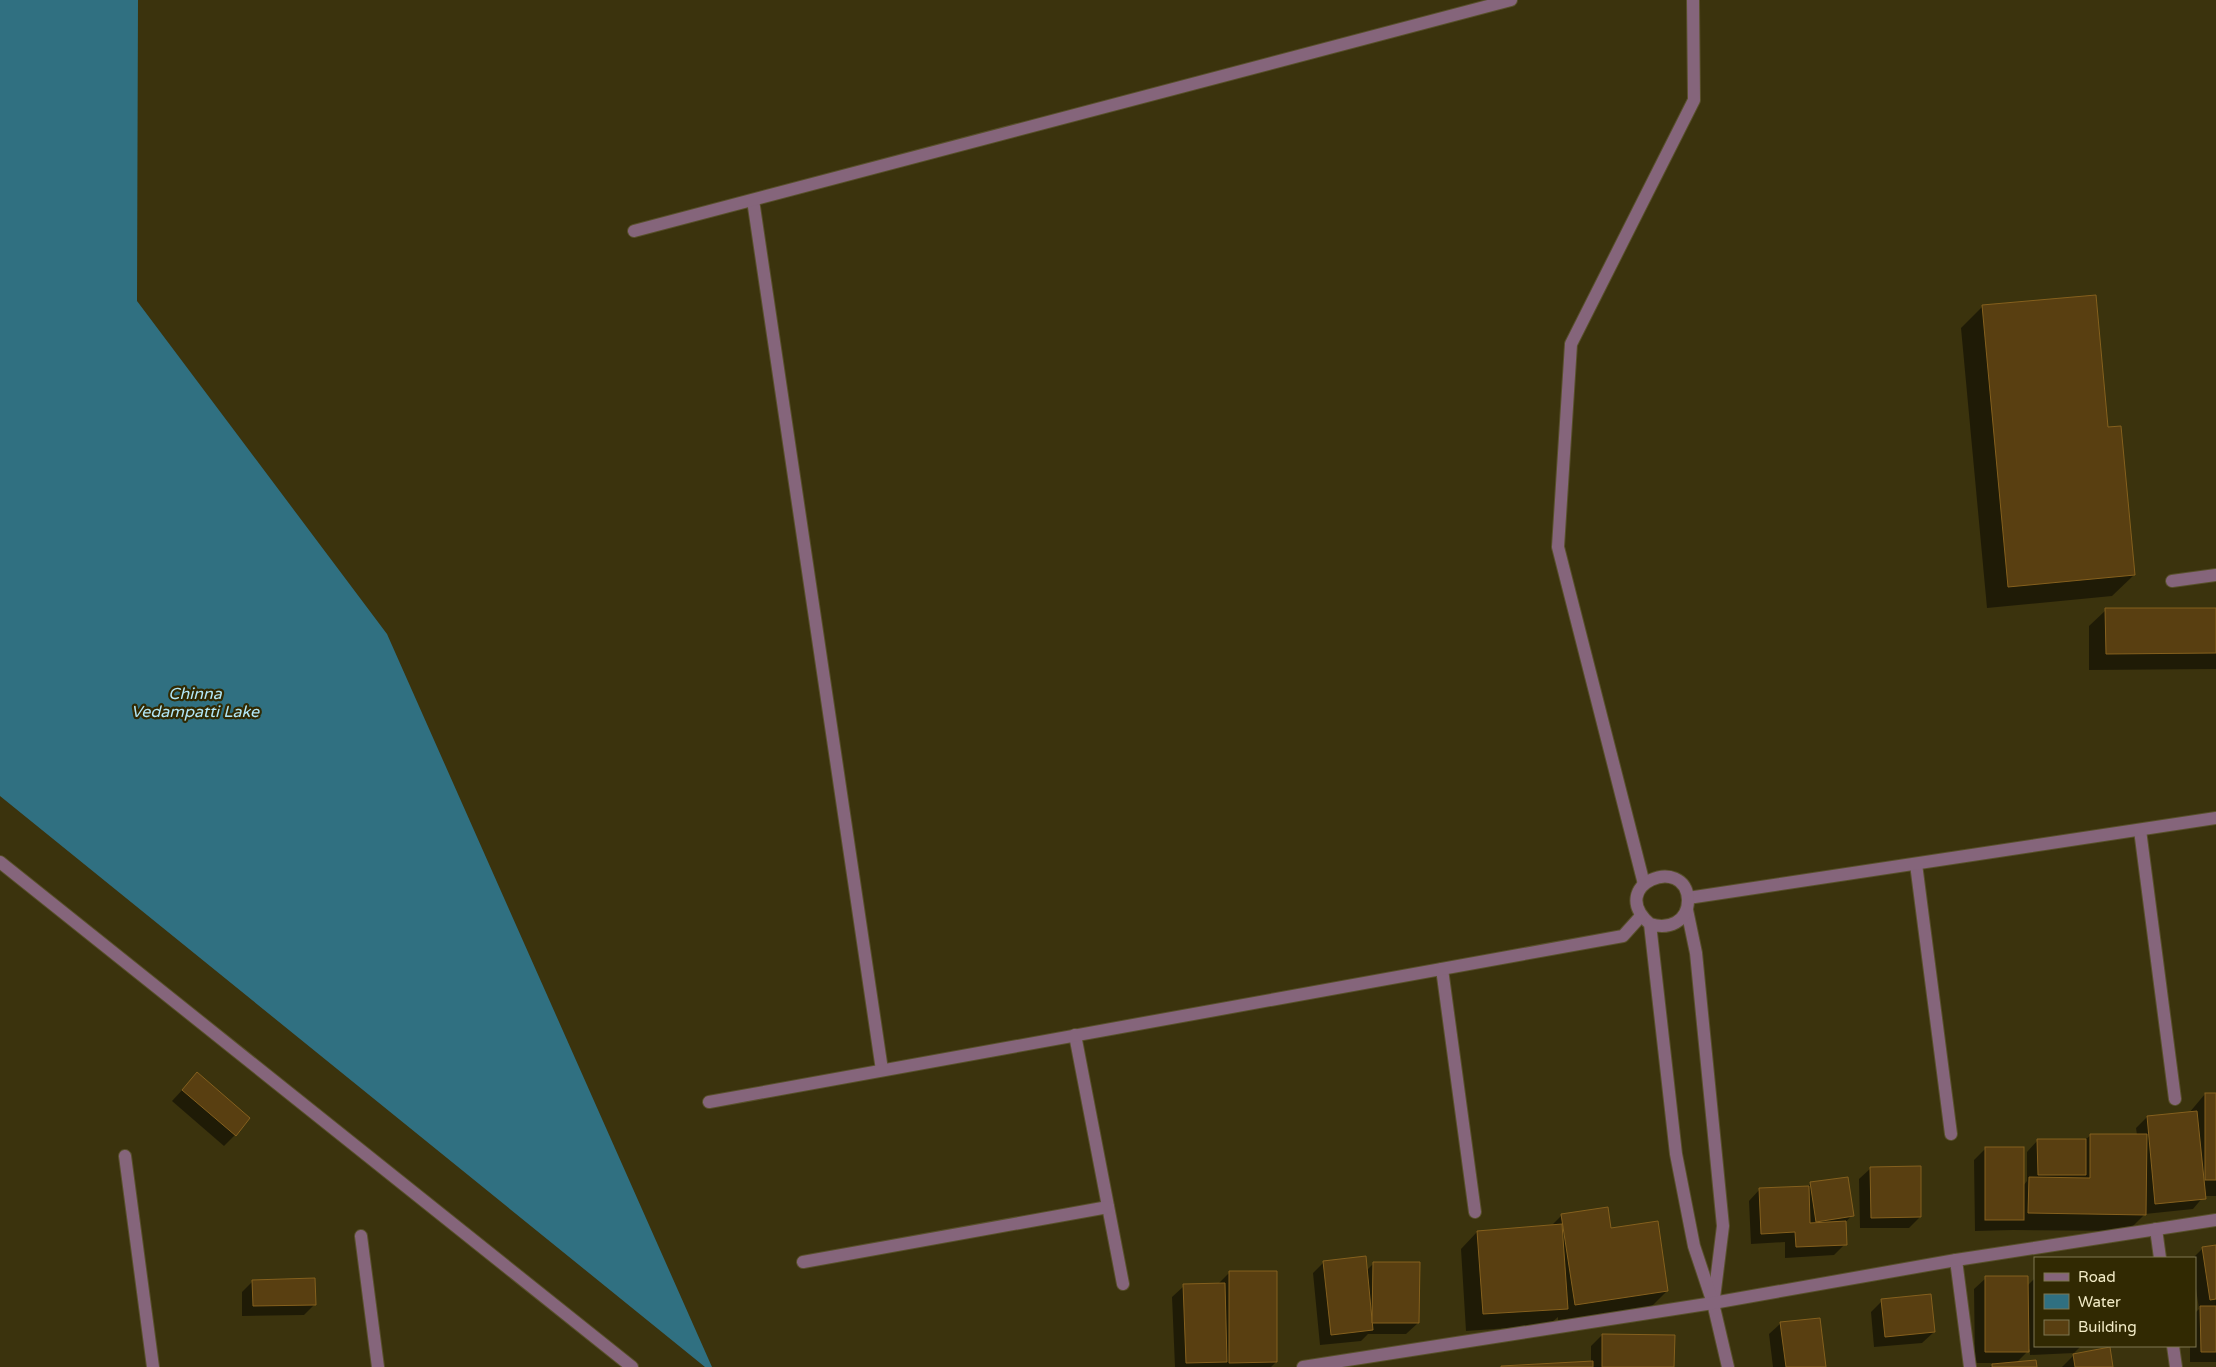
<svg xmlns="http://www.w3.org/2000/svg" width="2216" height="1367" font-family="'Varela Round',sans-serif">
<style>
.water{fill:#307081}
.shadow{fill:#0007}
.building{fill:#593f11;stroke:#85601e}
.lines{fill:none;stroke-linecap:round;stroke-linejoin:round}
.service-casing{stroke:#58502b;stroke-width:14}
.minor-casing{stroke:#58502b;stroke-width:14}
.service{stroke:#85657b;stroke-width:12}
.minor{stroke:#85657b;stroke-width:12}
.labels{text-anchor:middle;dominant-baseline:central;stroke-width:4.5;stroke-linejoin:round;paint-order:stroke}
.water-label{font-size:16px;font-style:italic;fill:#b2e7f7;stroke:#312902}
</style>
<rect width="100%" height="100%" fill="#3b330d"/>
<path class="water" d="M0,0h138l-1,301 250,333 325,733h-7l-705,-571z"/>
<g class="shadow">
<path d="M1982,307l125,122 27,146 -22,21 -125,12 -26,-280z"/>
<path d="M2216,609v60l-127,1v-44l17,-16z"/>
<path d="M197,1074l38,61 -11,11 -52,-45z"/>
<path d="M2205,1094h11v102h-12l-11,13 -48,5 -17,17 -115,-1 -38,1 -1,-71 11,-11 38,37 4,-5v-29l11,-12h47l6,-5h46l-1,-7 11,-11 42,-4z"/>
<path d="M1871,1168l49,49 -11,11h-49l-1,-49z"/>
<path d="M1811,1184l41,31 -7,8v21l-11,11 -49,3v-16l-34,2 -2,-43 11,-12 47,-2z"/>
<path d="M1562,1215l48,15 57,61 -17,17 -92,13v-4l-9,8 -83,6 -5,-82 16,-17 74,-6z"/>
<path d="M2216,1246v116h-26v-16h5v-33l4,-4 -4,-27v-24h-2l10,-10z"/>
<path d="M1324,1262l42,9 8,-8 44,60 -12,11h-38l-7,7 -41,4 -7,-72z"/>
<path d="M1230,1272l46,90 -5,5h-96l-3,-70 12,-11 35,-3z"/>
<path d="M1986,1278l41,8 8,-8v68h46l-7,7 -44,2v-6l-14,14 20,4h-46l4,-4h-19l-1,-74z"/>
<path d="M253,1281l62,23 -11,11 -62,1v-24z"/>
<path d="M1882,1301l52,31 -12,11 -48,4 -3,-35z"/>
<path d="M1781,1323l44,44h-52l-4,-33z"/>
<path d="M1602,1335l71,32h-164l82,-5v-16z"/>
<path d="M2074,1355l38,12h-50z"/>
</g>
<g class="building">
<path d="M2096,295l12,132 13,-1 14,149 -127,12 -26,-282z"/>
<path d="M2105,608h111v45l-110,1z"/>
<path d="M197,1072l53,46 -14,18 -54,-46z"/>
<rect x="2205" y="1093" width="11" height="87"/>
<path d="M2197,1111l9,88 -51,5 -8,-88z"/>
<path d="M2090,1134h57l-1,81 -118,-2 1,-36 61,1z"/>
<path d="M2037,1139h49v36h-48z"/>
<rect x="1985" y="1147" width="39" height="73"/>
<path d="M1921,1166v51l-50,1 -1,-51z"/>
<path d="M1848,1177l6,39 -38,6 -6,-40z"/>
<path d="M1809,1186l1,37 36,-2 1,24 -51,2 -1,-15 -34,2 -2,-46z"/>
<path d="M1608,1207l3,21 47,-7 10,70 -93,14 -14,-91z"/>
<path d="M1562,1224l6,85 -85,5 -6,-83z"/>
<path d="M2216,1245v54l-6,1 -8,-53z"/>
<path d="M1366,1256l7,74 -42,5 -8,-74z"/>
<path d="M1373,1262h47l-1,61h-47z"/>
<path d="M1229,1271h48v91l-48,1z"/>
<path d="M1985,1276h43l1,76h-44z"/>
<path d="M315,1278l1,27 -63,1 -1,-26z"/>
<path d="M1225,1283l2,79 -41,1 -3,-79z"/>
<path d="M1931,1294l4,38 -50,5 -4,-38z"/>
<path d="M2200,1306h16v46h-15z"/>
<path d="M1820,1318l6,49h-40l-6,-45z"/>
<path d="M1602,1334l73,1 -1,32h-72z"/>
<path d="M2110,1347l3,20h-38l-2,-13z"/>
<path d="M2036,1360l1,7h-45v-3z"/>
<path d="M1593,1361v6h-92v-1z"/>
</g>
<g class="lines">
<defs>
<path id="service" d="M2172,581l44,-6"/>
<g id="minor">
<path d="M753,200l129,870"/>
<path d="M634,231l877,-231"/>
<path d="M2140,830l35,269"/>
<path d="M0,862l632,505"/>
<path d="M1916,864l35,270"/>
<path d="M1644,884l-86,-337 13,-203 123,-244 -1,-100"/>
<path d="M1688,898l528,-80"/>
<path d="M1687,910l9,43 27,273 -9,72"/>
<path d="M1650,924c18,6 38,-2 38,-24 -2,-47 -83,-15 -38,24l26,230 18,92 19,57 15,64"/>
<path d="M1442,969l33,243"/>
<path d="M1075,1035l48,249"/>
<path d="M709,1102l914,-166 18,-20"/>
<path d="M125,1156l28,211"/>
<path d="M2156,1229l4,29"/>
<path d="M361,1236l17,131"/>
<path d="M1956,1260l14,107"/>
<path d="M803,1262l305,-55"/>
<path d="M2173,1346l3,21"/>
<path d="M1303,1367l410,-64 243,-43 260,-40"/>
</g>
</defs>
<use href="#service" class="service-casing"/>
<use href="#minor" class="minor-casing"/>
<use href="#service" class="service"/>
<use href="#minor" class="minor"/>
</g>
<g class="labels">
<g class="water-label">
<text x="195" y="694">Chinna<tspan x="195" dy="18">Vedampatti Lake</tspan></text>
</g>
</g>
<rect x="2034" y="1257" width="162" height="90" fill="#312902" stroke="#7e7751"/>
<rect x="2044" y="1273" width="25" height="8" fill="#85657b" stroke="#7e7751"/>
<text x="2078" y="1282" font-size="15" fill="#f2ebc7">Road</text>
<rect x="2044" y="1294" width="25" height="15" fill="#307081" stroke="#7e7751"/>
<text x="2078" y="1307" font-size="15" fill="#f2ebc7">Water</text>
<rect x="2044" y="1320" width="25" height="15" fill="#593f11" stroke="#7e7751"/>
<text x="2078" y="1332" font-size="15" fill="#f2ebc7">Building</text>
</svg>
